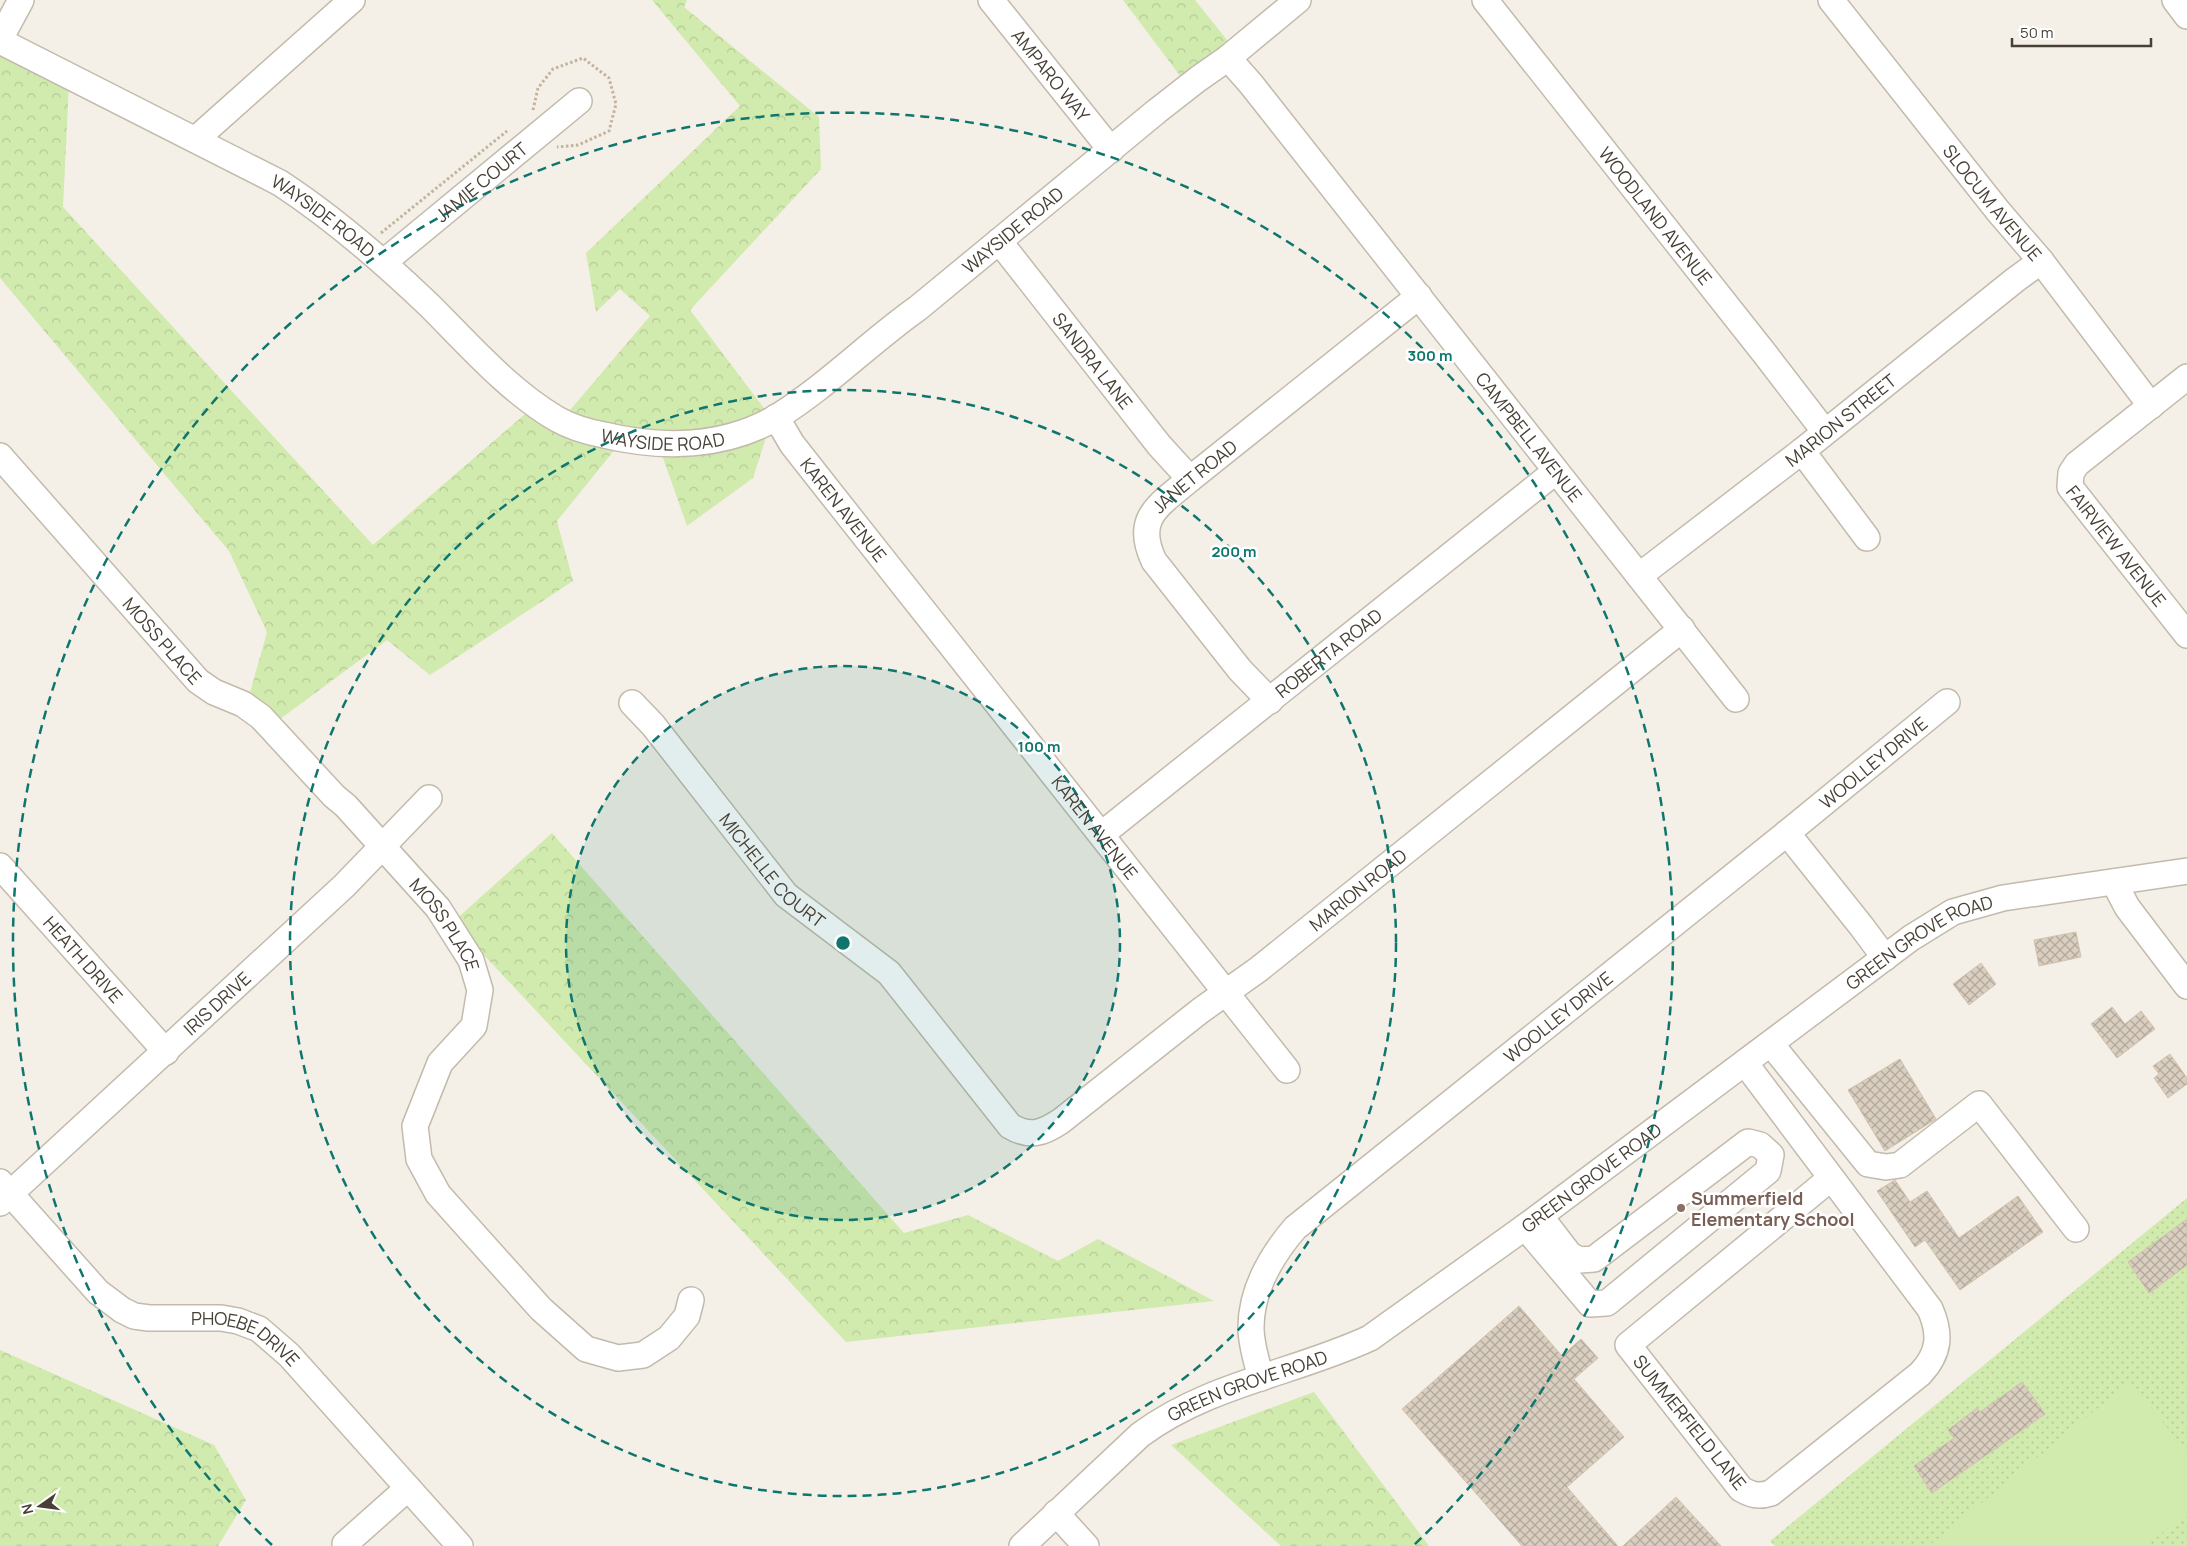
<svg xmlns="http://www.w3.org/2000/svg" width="2187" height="1546" font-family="Manrope,sans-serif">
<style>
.forest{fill:url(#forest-crowns)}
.park{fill:url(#park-dots)}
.garden{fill:#d1eaae}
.building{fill:url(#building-cross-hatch);stroke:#d2c3af}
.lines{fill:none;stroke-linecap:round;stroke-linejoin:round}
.minor-casing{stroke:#c3baac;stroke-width:28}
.path{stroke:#c3b39a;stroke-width:3;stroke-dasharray:2.5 2.5;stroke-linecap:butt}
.minor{stroke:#fff;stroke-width:25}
.ring{fill:none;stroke:#0f766e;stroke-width:2.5;stroke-dasharray:9 6}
.education-dot{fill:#8d6e63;stroke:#fff;stroke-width:2}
.labels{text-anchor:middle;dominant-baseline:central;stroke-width:5;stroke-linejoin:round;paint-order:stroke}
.street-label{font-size:18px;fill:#484036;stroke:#fff}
.education-label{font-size:18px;font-weight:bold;fill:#785e54;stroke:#fff;text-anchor:start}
.centre{fill:#0f766e;stroke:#fff;stroke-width:2.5}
.ring-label{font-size:15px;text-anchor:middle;font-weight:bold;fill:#0f766e;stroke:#fff;stroke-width:5;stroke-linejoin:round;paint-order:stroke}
</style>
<defs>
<pattern id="forest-crowns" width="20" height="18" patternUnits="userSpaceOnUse" patternTransform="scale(1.25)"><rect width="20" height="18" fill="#d1eaae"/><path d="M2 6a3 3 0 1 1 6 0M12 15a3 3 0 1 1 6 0" fill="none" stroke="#b5ca96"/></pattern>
<pattern id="park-dots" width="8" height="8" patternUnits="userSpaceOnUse" patternTransform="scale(1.25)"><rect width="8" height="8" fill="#d1eaae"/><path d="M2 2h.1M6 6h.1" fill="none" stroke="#b5ca96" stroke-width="1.8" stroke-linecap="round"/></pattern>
<pattern id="building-cross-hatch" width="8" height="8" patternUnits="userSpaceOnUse" patternTransform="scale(1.25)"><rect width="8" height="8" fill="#d9cebf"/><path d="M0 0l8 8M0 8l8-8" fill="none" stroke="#b2a99c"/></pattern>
</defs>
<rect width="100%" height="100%" fill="#f4f0e7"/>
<g class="forest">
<path d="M652,0h35l-3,7 135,110 2,52 -131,141 82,109 -19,59 -66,48 -30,-85 -32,-4 -68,84 16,60 -143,94 -43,-35 -115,85 -26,-18 21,-75 -38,-81 -229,-273v-232l69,38 -6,123 310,338 165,-142 27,13 85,-100 -30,-27 -24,23 -10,-59 154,-147z"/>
<path d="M1123,0h72l44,55 -46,38z"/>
<path d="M552,833l352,400 64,-18 90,46 40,-22 116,62 -368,41 -393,-420z"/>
<path d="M0,1350l214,95 32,55 -28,46h-218z"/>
<path d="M1314,1392l115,154h-148l-110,-101z"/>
</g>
<path class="park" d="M2187,1198v348h-412l-5,-5z"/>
<path class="garden" d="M2130,1382l57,70v61l-41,33h-217z"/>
<g class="building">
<path d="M2076,932l5,25 -42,9 -5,-26z"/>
<path d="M1981,963l15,21 -27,21 -16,-21z"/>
<path d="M2112,1007l13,17 16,-13 14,18 -38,29 -26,-34z"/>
<path d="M2170,1054l17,24v6l-19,14 -14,-20 5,-4 -6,-8z"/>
<path d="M1900,1059l36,60 -51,32 -37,-61z"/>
<path d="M1895,1180l15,22 17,-11 32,47 59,-42 25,36 -83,58 -35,-50 -10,7 -38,-56z"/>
<path d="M2187,1219v46l-38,28 -21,-31z"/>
<path d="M1519,1306l43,50 19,-17 17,19 -24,21 50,58 -57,50 51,59h-96l-120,-137z"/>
<path d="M2022,1382l23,32 -113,79 -18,-27 40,-28 -6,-8 29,-22 3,4z"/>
<path d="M1676,1497l45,49h-98z"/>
</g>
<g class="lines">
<defs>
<g id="minor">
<path id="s1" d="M991,0l120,150"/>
<path id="s2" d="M1485,0l280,354 60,78"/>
<path id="s3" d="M1831,0l167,211 43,50 110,145"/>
<path d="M2175,0l12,16"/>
<path d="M0,39l21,-39"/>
<path id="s4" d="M0,41l280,142c55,36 103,78 150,123 39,39 79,85 127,113 14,8 31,13 47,16 58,14 121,13 173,-18 50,-31 93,-75 141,-109l239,-197 41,-32 30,-21 70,-58"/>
<path id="s5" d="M1228,58l23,26 485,615"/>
<path d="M196,139l156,-139"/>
<path id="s6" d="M999,241l160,204 31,34"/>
<path id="s7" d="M384,262l195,-161"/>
<path id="s8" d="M2187,377l-110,87 -6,9 -1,14 117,148"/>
<path id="s9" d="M776,417l16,27 33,42 462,584"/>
<path d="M1802,451l65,87"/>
<path id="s10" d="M0,456l198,225 16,11 29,12 18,13 73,79 12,10 92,102 33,52 9,30 -6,36 -34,37 -25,63 4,33 19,35 103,115 45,40 32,9 25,-3 26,-17 18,-22 4,-16"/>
<path id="s11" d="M1639,576l163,-125 213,-171 26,-19"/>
<path id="s12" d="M1270,701l-30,-31 -86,-109c-21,-44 6,-56 36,-82l229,-183"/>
<path id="s13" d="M632,703l21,22 133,170 103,78 121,153c20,12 33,7 51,-5l139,-110 59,-42 423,-340"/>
<path d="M1787,833l75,94 23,31"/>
<path id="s14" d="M1102,834l454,-363"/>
<path id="s15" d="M0,866l166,186"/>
<path d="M2114,882l13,25 60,79"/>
<path d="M1771,1044l97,120 18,3 14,-2 79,-61 97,125"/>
<path d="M1745,1063l185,246c11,25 10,44 -10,65l-149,119c-13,4 -19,2 -30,-4l-113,-144 203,-167"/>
<path id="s16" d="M0,1182l98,110 24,18 12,6 15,2h72l17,3 21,8 30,26 171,191"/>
<path id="s17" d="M0,1203l344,-317 85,-88"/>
<path d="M1525,1227l65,77 17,-1 161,-132 3,-16 -11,-10 -12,-3 -154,117 -14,1 -10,-5 -30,-39"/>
<path id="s18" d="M1261,1378c-4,-16 -10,-33 -10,-50 0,-38 20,-72 44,-100l492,-395 160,-131"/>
<path d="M1056,1513l30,33"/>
<path d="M345,1544l63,-56"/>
<path id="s19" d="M1022,1546l118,-111c68,-51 155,-62 230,-97l155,-111 386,-289 42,-26 50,-14 184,-27"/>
</g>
</defs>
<use href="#minor" class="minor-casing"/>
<g class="path">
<path d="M533,110l5,-22 15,-19 30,-11 26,20 7,26 -7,27 -31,14 -21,2"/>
<path d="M381,233l126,-102"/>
</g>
<use href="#minor" class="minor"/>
</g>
<circle cx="843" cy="943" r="277" fill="#0f766e" fill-opacity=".12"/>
<g class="ring">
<circle cx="843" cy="943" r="277"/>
<circle cx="843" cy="943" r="553"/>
<path d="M272 1545A830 830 0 1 1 1414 1545"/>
</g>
<circle class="education-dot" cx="1681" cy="1208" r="5"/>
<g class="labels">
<g class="street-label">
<text stroke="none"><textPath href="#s1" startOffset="96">AMPARO WAY</textPath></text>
<text stroke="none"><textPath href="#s7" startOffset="126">JAMIE COURT</textPath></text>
<text stroke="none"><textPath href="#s3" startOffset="259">SLOCUM AVENUE</textPath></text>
<text stroke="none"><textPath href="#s2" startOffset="275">WOODLAND AVENUE</textPath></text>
<text stroke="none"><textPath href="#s4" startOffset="368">WAYSIDE ROAD</textPath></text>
<text stroke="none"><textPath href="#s4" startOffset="1208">WAYSIDE ROAD</textPath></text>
<text stroke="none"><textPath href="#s6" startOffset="152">SANDRA LANE</textPath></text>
<text stroke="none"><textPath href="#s11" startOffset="255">MARION STREET</textPath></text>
<text stroke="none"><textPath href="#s4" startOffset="788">WAYSIDE ROAD</textPath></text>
<text stroke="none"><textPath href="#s5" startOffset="484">CAMPBELL AVENUE</textPath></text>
<text stroke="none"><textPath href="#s12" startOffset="288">JANET ROAD</textPath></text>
<text stroke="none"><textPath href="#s9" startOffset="115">KAREN AVENUE</textPath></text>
<text stroke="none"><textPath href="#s8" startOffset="240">FAIRVIEW AVENUE</textPath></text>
<text stroke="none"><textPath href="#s10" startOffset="246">MOSS PLACE</textPath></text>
<text stroke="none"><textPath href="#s14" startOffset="290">ROBERTA ROAD</textPath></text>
<text stroke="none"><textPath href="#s18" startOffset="905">WOOLLEY DRIVE</textPath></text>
<text stroke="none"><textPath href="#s9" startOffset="520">KAREN AVENUE</textPath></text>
<text stroke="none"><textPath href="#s13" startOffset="219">MICHELLE COURT</textPath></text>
<text stroke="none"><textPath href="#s13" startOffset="1002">MARION ROAD</textPath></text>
<text stroke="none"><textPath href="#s10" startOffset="651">MOSS PLACE</textPath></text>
<text stroke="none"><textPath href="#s19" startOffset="1091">GREEN GROVE ROAD</textPath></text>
<text stroke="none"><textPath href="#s15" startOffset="125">HEATH DRIVE</textPath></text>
<text stroke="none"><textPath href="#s17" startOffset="295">IRIS DRIVE</textPath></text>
<text stroke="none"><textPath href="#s18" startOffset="500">WOOLLEY DRIVE</textPath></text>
<text stroke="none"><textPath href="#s19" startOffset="686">GREEN GROVE ROAD</textPath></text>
<text stroke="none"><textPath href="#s16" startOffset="308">PHOEBE DRIVE</textPath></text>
<text stroke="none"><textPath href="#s19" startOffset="281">GREEN GROVE ROAD</textPath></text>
<text transform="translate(1690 1422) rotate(51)">SUMMERFIELD LANE</text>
</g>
<g class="education-label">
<text x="1691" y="1198">Summerfield<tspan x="1691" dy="21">Elementary School</tspan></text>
</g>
</g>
<circle cx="843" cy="943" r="8" class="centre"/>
<g class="ring-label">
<text x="1430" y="361">300 m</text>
<text x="1234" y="557">200 m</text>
<text x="1039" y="752">100 m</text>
</g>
<g transform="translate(40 1506) rotate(256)" stroke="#ffffff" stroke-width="4" paint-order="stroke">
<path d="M0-4L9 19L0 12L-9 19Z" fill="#484036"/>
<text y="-8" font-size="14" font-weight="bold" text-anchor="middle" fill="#484036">N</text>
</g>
<path d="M2012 38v8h139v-8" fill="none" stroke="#484036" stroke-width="2.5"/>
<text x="2020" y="38" font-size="15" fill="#484036" stroke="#ffffff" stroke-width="4" paint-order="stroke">50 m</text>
</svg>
